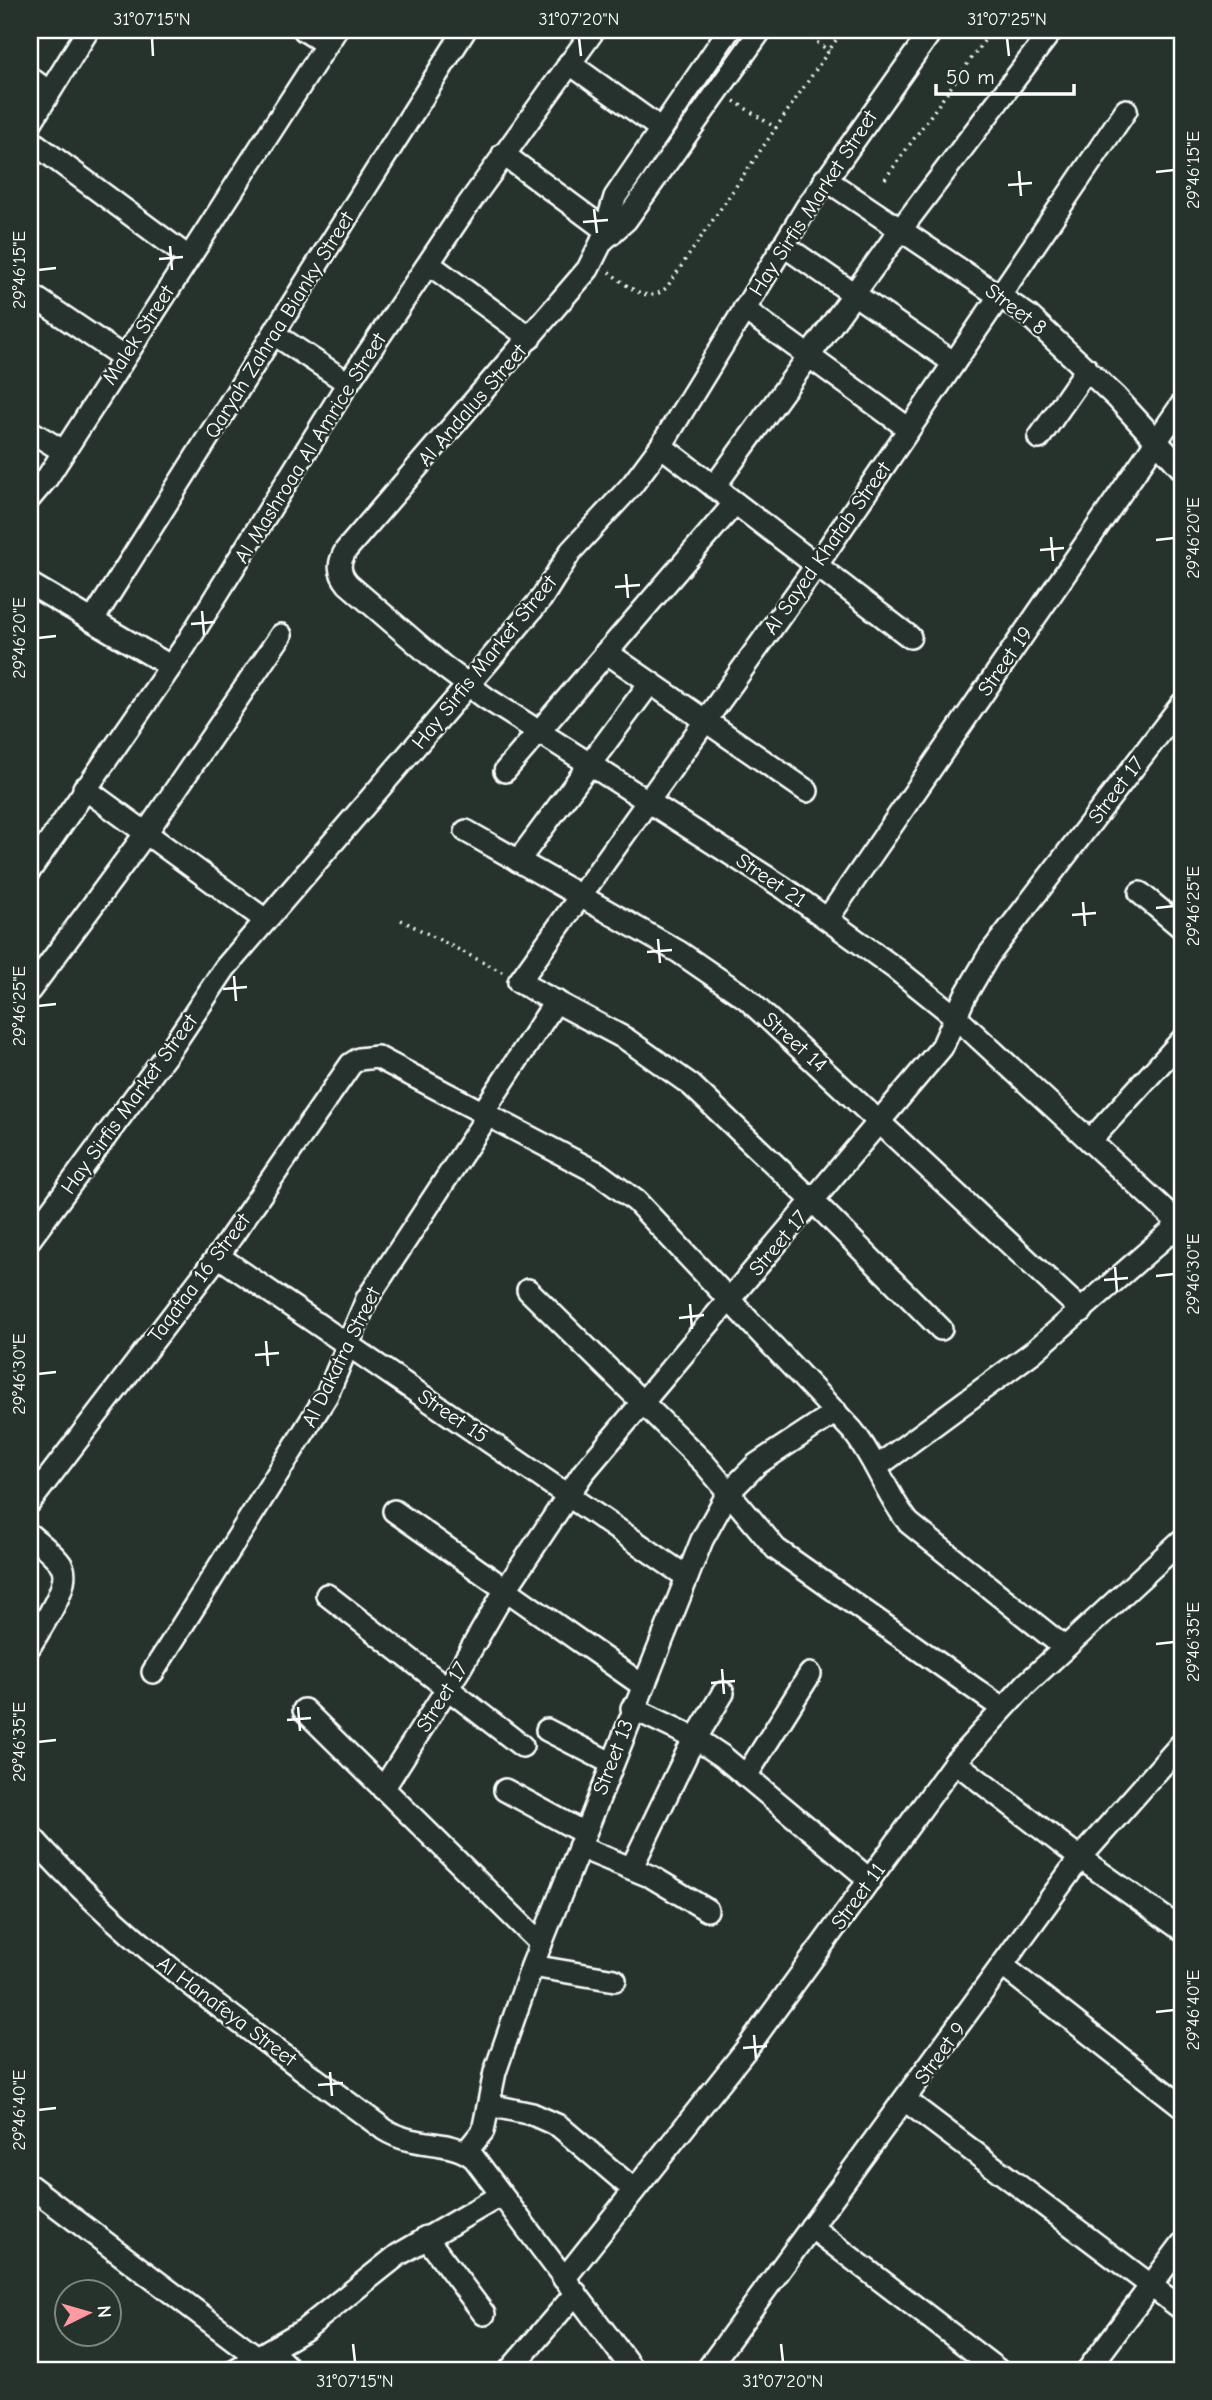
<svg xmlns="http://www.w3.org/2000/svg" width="1212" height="2400" font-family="'Comic Neue',sans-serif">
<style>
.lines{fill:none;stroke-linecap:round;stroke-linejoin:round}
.street-casing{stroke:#fff;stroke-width:26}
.path{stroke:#fff;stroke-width:3.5;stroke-dasharray:2 5;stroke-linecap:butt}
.street{stroke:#26332d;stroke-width:21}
.ticks{fill:none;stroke:#fff;stroke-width:2.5}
.labels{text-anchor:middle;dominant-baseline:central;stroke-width:5;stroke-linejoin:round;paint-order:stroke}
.street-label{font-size:21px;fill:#fff;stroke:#26332d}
.neatline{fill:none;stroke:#fff;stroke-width:2.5}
.ticks-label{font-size:18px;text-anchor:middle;fill:#fff}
</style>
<rect width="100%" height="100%" fill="#26332d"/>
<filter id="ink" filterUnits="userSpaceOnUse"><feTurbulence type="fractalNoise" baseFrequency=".0143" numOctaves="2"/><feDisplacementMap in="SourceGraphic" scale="14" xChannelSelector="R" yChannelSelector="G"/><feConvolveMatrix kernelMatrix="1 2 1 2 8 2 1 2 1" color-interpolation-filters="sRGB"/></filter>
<g filter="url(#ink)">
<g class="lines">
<defs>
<g id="street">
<path d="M304,30l22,14"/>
<path d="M729,30l-114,167 -13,44 -14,28 -242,281c-8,13 -8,22 2,34l96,83 42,31 298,190 112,81 61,49 223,206"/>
<path d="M569,63l92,66"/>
<path d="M30,78l19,14"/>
<path d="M30,124l58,-94"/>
<path d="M30,140l158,117"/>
<path d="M503,154l108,80"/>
<path d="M825,179l204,137 87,81 66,72"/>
<path d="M602,241l24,-21 135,-190"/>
<path d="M783,245l171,118"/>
<path d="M429,264l101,74"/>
<path d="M30,294l93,63"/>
<path d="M744,309l165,120"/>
<path d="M274,334l74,49"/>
<path d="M30,431l33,20"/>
<path d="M1039,438l48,-69"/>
<path d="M661,446l249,191"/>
<path d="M714,487l187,-258 151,-199"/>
<path d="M30,498l17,-20 289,-448"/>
<path d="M30,584l140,82"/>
<path d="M93,620l372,-590"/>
<path d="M606,652l201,139"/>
<path d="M505,771l230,-268"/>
<path d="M84,788l180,131"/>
<path d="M466,831l213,121 67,46 336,313"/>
<path d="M518,861l132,-178"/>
<path d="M30,870l155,-224 163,-263 117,-174 129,-179"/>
<path d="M1140,893l42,35"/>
<path d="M828,918l354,-514"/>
<path d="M30,990l116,-157 135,-198"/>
<path d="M483,1112l73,-111"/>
<path d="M1090,1141l92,-101"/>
<path d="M30,1239l144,-195 51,-76 285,-332 31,-37 30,-48 61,-66 29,-39 146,-239 125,-177"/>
<path d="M218,1256l469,321"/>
<path d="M528,1290l176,173 72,86 226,159"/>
<path d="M941,1329l-128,-128 -122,-116 -65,-46 -107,-57 297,-416 310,-456"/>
<path d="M878,1466l155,-114 149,-130"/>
<path d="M30,1502l188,-246 133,-192 8,-5 18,-2 221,116 38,28 216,229c24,29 34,65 57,93l156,125"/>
<path d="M394,1511l248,174"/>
<path d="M30,1535c10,9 25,19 32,31 10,19 -22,62 -32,80"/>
<path d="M327,1595l195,151"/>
<path d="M153,1672l174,-277 40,-96 121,-184"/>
<path d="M632,1708l63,30 27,18 148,124"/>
<path d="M304,1710l237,234"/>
<path d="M547,1730l64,33"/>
<path d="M955,1762l125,96 102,72"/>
<path d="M746,1776l64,-102"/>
<path d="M383,1789l76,-119 47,-81 77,-116 359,-426 23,-51 24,-41 193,-251"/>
<path d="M505,1790l79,43"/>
<path d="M30,1835c103,116 231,203 355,295 31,19 64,8 89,28l159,212"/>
<path d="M579,1847l73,30 55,33"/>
<path d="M632,1867l56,-116 35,-58"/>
<path d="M532,1966l83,14"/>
<path d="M1003,1966l179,140"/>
<path d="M905,2100l277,209"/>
<path d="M489,2105l43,9 27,12 75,64"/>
<path d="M466,2152l17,-21 12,-59 37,-106 170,-426 26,-47 29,-29 79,-52"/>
<path d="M30,2186l227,171"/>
<path d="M811,2227l187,143"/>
<path d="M426,2237l58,77"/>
<path d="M564,2279l187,-236 204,-281 71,-78 156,-144"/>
<path d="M270,2350l21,20"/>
<path d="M235,2370l69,-40 94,-75 103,-60"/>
<path d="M510,2370l66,-77"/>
<path d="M707,2370l373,-512 102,-115"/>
<path d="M1088,2370l94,-126"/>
</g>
</defs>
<use href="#street" class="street-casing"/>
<g class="path">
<path d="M800,30l29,21"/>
<path d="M734,101l42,27"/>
<path d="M885,179l107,-149"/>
<path d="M609,272c17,12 38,35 58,15l176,-257"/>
<path d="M401,920l101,52"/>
</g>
<use href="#street" class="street"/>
</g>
</g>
<path class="ticks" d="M152,38l1,18M579,38l2,18M1007,38l2,18M1019,171l2,25M1156,172l18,-2M1008,185l24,-2M594,209l3,24M583,222l25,-2M170,246l2,24M159,259l24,-2M38,270l18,-2M1051,537l2,24M1156,540l18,-2M1040,550l24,-2M626,574l2,24M615,587l25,-2M202,611l2,24M191,624l24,-2M38,638l18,-2M1083,902l2,24M1156,908l18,-2M1072,915l24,-2M658,939l2,24M647,952l25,-2M234,976l2,25M223,989l24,-2M38,1006l18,-2M1115,1267l2,25M1156,1276l18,-2M1104,1280l24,-2M690,1304l2,25M679,1318l25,-3M266,1341l2,25M255,1355l24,-2M38,1374l18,-2M1156,1644l18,-2M722,1669l2,25M711,1683l24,-2M298,1707l2,24M287,1720l24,-2M38,1742l18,-2M1156,2012l18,-2M754,2035l2,24M743,2048l24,-2M330,2072l2,24M318,2085l25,-2M38,2110l18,-2M353,2344l2,18M781,2344l2,18"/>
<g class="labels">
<g class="street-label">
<text transform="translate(813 203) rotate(-57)">Hay Sirfis Market Street</text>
<text transform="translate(1016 309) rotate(37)">Street 8</text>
<text transform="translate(279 325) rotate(-58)">Qaryah Zahraa Bianky Street</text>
<text transform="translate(138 335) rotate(-57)">Malek Street</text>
<text transform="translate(472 405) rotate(-49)">Al Andalus Street</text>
<text transform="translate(310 448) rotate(-58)">Al Mashroaa Al Amrice Street</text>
<text transform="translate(827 548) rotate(-55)">Al Sayed Khatab Street</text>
<text transform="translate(1005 661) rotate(-55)">Street 19</text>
<text transform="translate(484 662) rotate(-51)">Hay Sirfis Market Street</text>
<text transform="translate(1116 790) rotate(-53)">Street 17</text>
<text transform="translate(771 880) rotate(34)">Street 21</text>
<text transform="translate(795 1042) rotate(42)">Street 14</text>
<text transform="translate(129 1104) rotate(-54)">Hay Sirfis Market Street</text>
<text transform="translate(778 1243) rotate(-50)">Street 17</text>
<text transform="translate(199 1278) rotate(-53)">Taqataa 16 Street</text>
<text transform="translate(341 1357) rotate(-64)">Al Dakatra Street</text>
<text transform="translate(453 1416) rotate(34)">Street 15</text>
<text transform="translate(442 1697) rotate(-58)">Street 17</text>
<text transform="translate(613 1757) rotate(-69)">Street 13</text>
<text transform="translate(858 1896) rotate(-54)">Street 11</text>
<text transform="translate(227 2011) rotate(37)">Al Hanafeya Street</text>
<text transform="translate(940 2053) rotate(-54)">Street 9</text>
</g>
</g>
<rect width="1212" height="2400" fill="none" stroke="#26332d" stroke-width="77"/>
<g transform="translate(88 2313) rotate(85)"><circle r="33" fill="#26332d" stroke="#7d8581" stroke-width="2"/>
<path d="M0-5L12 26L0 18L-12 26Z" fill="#ff9aa2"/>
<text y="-10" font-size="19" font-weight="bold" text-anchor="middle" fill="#ffffff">N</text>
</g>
<path d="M936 84v10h138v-10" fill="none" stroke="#ffffff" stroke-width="3.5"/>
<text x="946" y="84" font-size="21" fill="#ffffff" stroke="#26332d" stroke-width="5" paint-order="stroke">50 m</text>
<rect x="38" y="38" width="1136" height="2324" class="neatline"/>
<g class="ticks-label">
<text x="152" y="25">31°07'15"N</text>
<text x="579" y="25">31°07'20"N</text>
<text x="1007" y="25">31°07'25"N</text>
<text transform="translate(1193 170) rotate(-90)" y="6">29°46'15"E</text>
<text transform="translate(19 270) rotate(-90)" y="6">29°46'15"E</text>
<text transform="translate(1193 538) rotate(-90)" y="6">29°46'20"E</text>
<text transform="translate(19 638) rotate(-90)" y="6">29°46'20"E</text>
<text transform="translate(1193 906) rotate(-90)" y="6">29°46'25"E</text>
<text transform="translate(19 1006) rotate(-90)" y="6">29°46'25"E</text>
<text transform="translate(1193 1274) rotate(-90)" y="6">29°46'30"E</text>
<text transform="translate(19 1374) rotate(-90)" y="6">29°46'30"E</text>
<text transform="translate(1193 1642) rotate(-90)" y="6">29°46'35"E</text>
<text transform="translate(19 1742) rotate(-90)" y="6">29°46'35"E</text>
<text transform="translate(1193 2010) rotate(-90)" y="6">29°46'40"E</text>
<text transform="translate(19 2110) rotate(-90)" y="6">29°46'40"E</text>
<text x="355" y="2387">31°07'15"N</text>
<text x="783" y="2387">31°07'20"N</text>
</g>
</svg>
